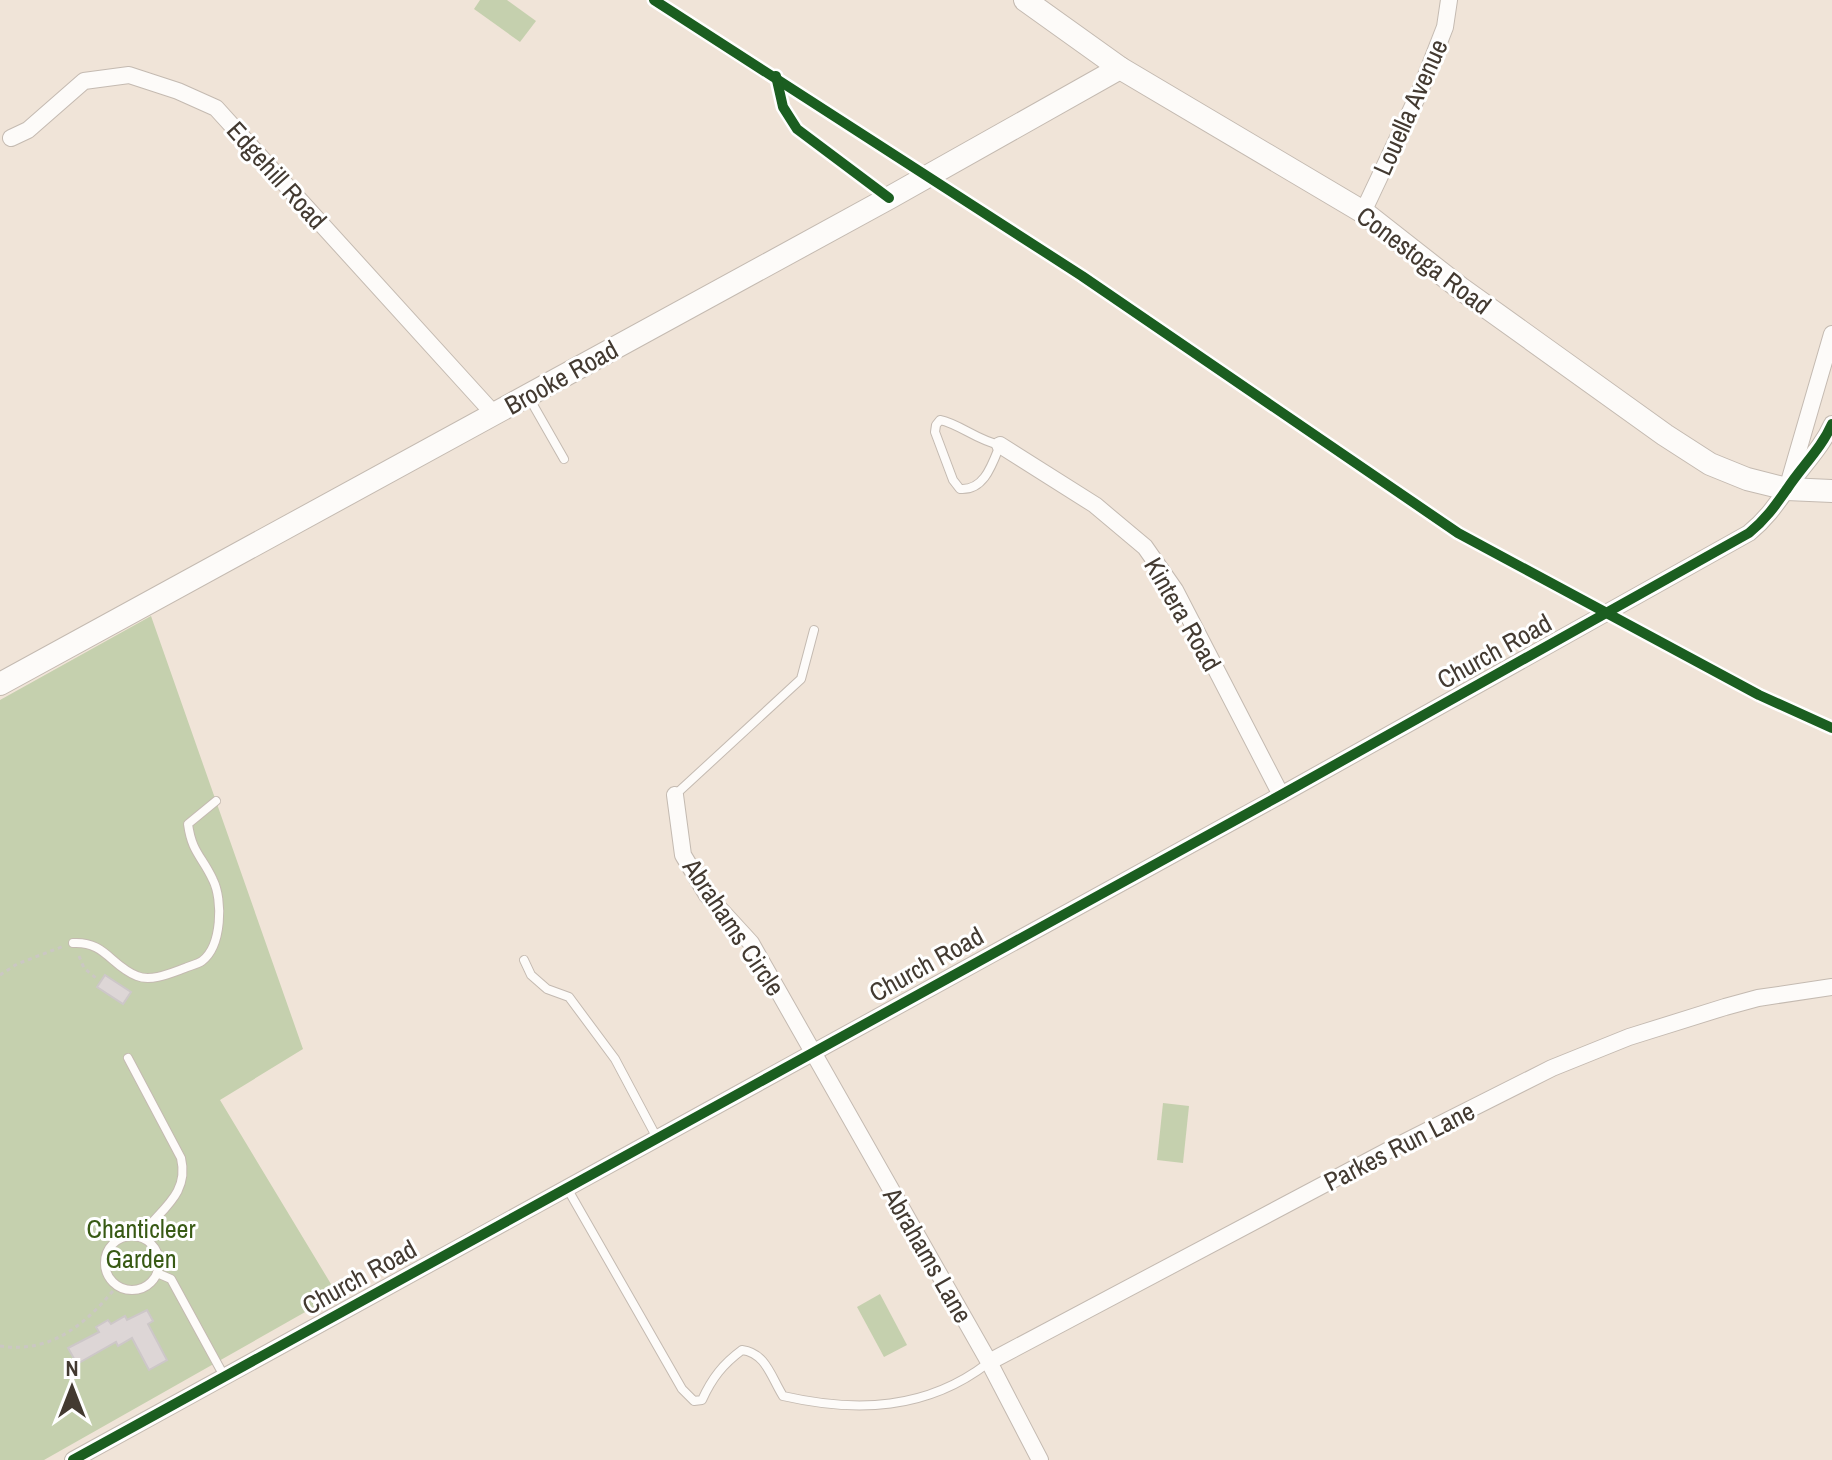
<svg xmlns="http://www.w3.org/2000/svg" width="1832" height="1460" font-family="'Archivo Narrow',sans-serif">
<style>
.green{fill:#c5d0ae}
.building{fill:#ddd6d6;stroke:#cdc7c8;stroke-width:2}
.lines{fill:none;stroke-linecap:round;stroke-linejoin:round}
.service-casing{stroke:#c4bab1;stroke-width:10}
.minor-casing{stroke:#c4bab1;stroke-width:18}
.secondary-casing{stroke:#c4bab1;stroke-width:24}
.path{stroke:#cbc7c3;stroke-width:3;stroke-dasharray:4 4;stroke-linecap:butt}
.service{stroke:#fdfbf9;stroke-width:8}
.minor{stroke:#fdfbf9;stroke-width:16}
.secondary{stroke:#fdfbf9;stroke-width:22}
.cycleway-casing{stroke:#fff;stroke-width:15}
.cycleway{stroke:#1b5e20;stroke-width:10}
.labels{text-anchor:middle;dominant-baseline:central;stroke-width:6;stroke-linejoin:round;paint-order:stroke}
.street-label{font-size:26px;fill:#433a31;stroke:#fff}
.park-label{font-size:26px;fill:#385a14;stroke:#fff}
</style>
<rect width="100%" height="100%" fill="#f0e4d8"/>
<g class="green">
<path d="M480,0h27l29,21 -16,21 -46,-33z"/>
<path d="M151,616l152,433 -83,51 117,194 -293,166h-44v-760z"/>
<path d="M1163,1103l26,3 -6,57 -26,-3z"/>
<path d="M880,1294l27,51 -23,12 -27,-50z"/>
</g>
<g class="building">
<path d="M105,975l26,17 -8,12 -26,-17z"/>
<path d="M147,1310l6,11 -5,3 19,36 -18,10 -17,-32 -14,8 -2,-4 -39,22 -9,-16 31,-16 -3,-5 12,-7 3,4 14,-8 2,4z"/>
</g>
<g class="lines">
<defs>
<g id="service">
<path d="M528,396l36,63"/>
<path d="M940,420c20,4 36,20 60,25 -8,20 -16,46 -40,44l-7,-9 -18,-48 1,-7z"/>
<path d="M675,795l126,-116 13,-49"/>
<path d="M73,943c32,-2 38,23 64,33 14,6 34,-3 48,-8 4,-2 13,-4 17,-7 20,-15 21,-61 11,-81 -11,-24 -21,-27 -25,-56l28,-23"/>
<path d="M524,960l7,15 16,14 22,8 46,62 42,79"/>
<path d="M128,1058l53,100c9,37 -22,52 -41,79"/>
<path d="M567,1188l115,201 12,12 8,-1c10,-22 21,-36 40,-50 24,3 29,27 41,46 74,17 144,14 205,-33"/>
<circle cx="132" cy="1263" r="27"/>
<path d="M157,1273l14,6 53,97"/>
</g>
<g id="minor">
<path d="M11,138l17,-8 56,-49 45,-6 49,16 38,17 278,306"/>
<path d="M1363,212l57,-121 25,-64 4,-27"/>
<path d="M1000,445l95,60 50,42 30,43 106,205"/>
<path d="M1789,482l43,-148"/>
<path d="M675,795l8,60 24,40 44,48 238,419 51,98"/>
<path d="M989,1362l398,-211 165,-83 77,-31 96,-30 33,-9 74,-11"/>
<path d="M73,1460l1208,-665 468,-262c17,-14 26,-27 38,-44 15,-23 34,-40 45,-65"/>
</g>
<g id="secondary">
<path d="M1025,0l95,68 243,144 97,76 205,147 45,29 37,15 40,10 45,2"/>
<path d="M0,684l889,-486 231,-130"/>
</g>
</defs>
<use href="#service" class="service-casing"/>
<use href="#minor" class="minor-casing"/>
<use href="#secondary" class="secondary-casing"/>
<g class="path">
<path d="M79,956l5,12 12,10"/>
<path d="M0,975l17,-11 47,-18"/>
<path d="M0,1346c52,8 87,-23 117,-60"/>
</g>
<use href="#service" class="service"/>
<use href="#minor" class="minor"/>
<use href="#secondary" class="secondary"/>
<defs>
<g id="cycleway">
<path d="M654,0l428,276 376,257 301,162 73,33"/>
<path d="M776,76l7,31 14,22 92,69"/>
<path d="M73,1460l1208,-665 468,-262c17,-14 26,-27 38,-44 15,-23 34,-40 45,-65"/>
</g>
</defs>
<use href="#cycleway" class="cycleway-casing"/>
<use href="#cycleway" class="cycleway"/>
</g>
<g class="labels">
<g class="street-label">
<text transform="translate(1410 107) rotate(-66)">Louella Avenue</text>
<text transform="translate(277 175) rotate(48)">Edgehill Road</text>
<text transform="translate(1424 260) rotate(37)">Conestoga Road</text>
<text transform="translate(561 377) rotate(-29)">Brooke Road</text>
<text transform="translate(1183 614) rotate(60)">Kintera Road</text>
<text transform="translate(1494 651) rotate(-29)">Church Road</text>
<text transform="translate(734 927) rotate(56)">Abrahams Circle</text>
<text transform="translate(926 964) rotate(-29)">Church Road</text>
<text transform="translate(1399 1146) rotate(-27)">Parkes Run Lane</text>
<text transform="translate(928 1255) rotate(60)">Abrahams Lane</text>
<text transform="translate(359 1277) rotate(-29)">Church Road</text>
</g>
<g class="park-label">
<text x="141" y="1228">Chanticleer<tspan x="141" dy="30">Garden</tspan></text>
</g>
</g>
<g transform="translate(72 1388)" stroke="#ffffff" stroke-width="6" paint-order="stroke">
<path d="M0-6L14 30L0 20L-14 30Z" fill="#433a31"/>
<text y="-12" font-size="22" font-weight="bold" text-anchor="middle" fill="#433a31">N</text>
</g>
</svg>
